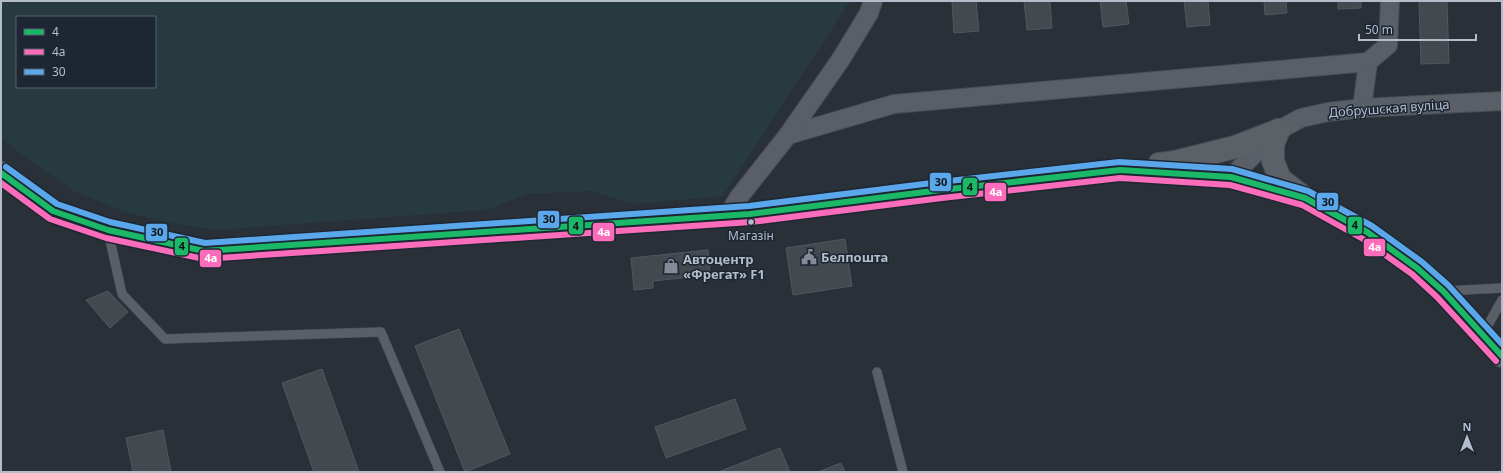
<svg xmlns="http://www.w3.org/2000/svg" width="1503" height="473" font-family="'Noto Sans',sans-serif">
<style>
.green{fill:#273a3e;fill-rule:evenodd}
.building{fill:#444950;stroke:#52575f}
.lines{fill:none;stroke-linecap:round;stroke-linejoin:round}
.service-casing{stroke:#484c53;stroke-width:10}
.minor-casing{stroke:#484c53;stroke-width:20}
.primary-casing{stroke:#484c55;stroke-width:24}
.service{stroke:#5a5e66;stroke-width:9}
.minor{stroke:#5a5e66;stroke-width:18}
.primary{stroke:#5c6168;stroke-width:22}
.bus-1-casing{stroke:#1d2633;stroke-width:9}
.bus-2-casing{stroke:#1d2633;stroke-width:9}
.bus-3-casing{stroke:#1d2633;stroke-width:9}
.bus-1{stroke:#1ab867;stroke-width:6}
.bus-2{stroke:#fb6dba;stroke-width:6}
.bus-3{stroke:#5aa8eb;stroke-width:6}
.bus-dot{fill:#b4bcc9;stroke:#1d2633;stroke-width:1.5}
.labels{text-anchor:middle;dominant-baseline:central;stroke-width:3;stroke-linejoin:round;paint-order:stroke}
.bus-label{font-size:12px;fill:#b4bcc9;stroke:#1d2633}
.street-label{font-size:13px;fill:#b4bcc9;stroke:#1d2633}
.poi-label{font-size:13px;font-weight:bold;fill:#b4bcc9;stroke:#1d2633;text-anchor:start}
.line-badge{stroke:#1d2633;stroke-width:1.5}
.badge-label{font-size:11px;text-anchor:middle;font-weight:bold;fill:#fff}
.pale-badge-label{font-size:11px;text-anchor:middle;font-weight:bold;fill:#111}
</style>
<rect width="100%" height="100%" fill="#2a3038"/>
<path class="green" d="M1,1h849l-127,195 -89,8 -44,-13 -63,3 -41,16 -271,20 -50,-8 -43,-11 -48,-20 -45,-31 -28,-22zM17,17h138v70h-138z"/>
<g class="building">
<path d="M952,1h24l3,30 -25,2z"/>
<path d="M1024,1h26l2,27 -25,2z"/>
<path d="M1100,1h26l3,23 -26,3z"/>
<path d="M1184,1h24l2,24 -23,2z"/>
<path d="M1264,1h22l1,12 -22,2z"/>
<path d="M1338,1h23v7l-23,1z"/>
<path d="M1419,1h28l2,62 -28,1z"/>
<path d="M845,239l7,47 -59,9 -7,-47z"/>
<path d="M708,250l2,25 -57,6v7l-19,2 -3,-32z"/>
<path d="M108,291l20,21 -18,16 -24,-28z"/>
<path d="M459,329l51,125 -45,18 -50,-126z"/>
<path d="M322,369l37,103h-45l-32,-89z"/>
<path d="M735,399l11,30 -80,29 -11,-31z"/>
<path d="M163,430l8,42h-38l-7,-34z"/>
<path d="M780,448l10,24h-72z"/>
<path d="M841,463l4,9h-27z"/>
</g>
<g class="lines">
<defs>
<g id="service">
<path d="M108,231l14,63 43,45 216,-7 59,140"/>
<path d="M1445,291l57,-3"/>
<path d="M1483,334l19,-34"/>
<path d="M877,372l26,100"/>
</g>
<g id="minor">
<path d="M1362,108l6,-46 20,-17 2,-44"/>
<path d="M788,135l106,-31 474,-42"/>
<path d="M1231,177l48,-47 22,-12 27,-6 34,-4 140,-7"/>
<path d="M728,215l11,-18 49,-62 53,-76 28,-46 4,-12"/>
</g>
<g id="primary">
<path d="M1279,130l-6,14v17l7,18 25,19 62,34 50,36 26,23 59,65"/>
<path d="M1159,164l16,-2 60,-15 44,-17"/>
<path d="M1,173l52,38 55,19 96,21 546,-37 191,-24 179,-20 111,7 74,21"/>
</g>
</defs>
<use href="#service" class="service-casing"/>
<use href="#minor" class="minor-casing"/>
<use href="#primary" class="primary-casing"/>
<use href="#service" class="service"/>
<use href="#minor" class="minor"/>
<use href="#primary" class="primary"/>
<defs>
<path id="bus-1" d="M1,173l52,38 55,19 96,21 546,-37 191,-24 179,-20 111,7 74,21 62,34 50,36 26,23 59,65"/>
<path id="bus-2" d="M1,183l49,36 56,19 98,21 547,-37 191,-24 178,-20 110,7 72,20 61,34 49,35 25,23 59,64"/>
<path id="bus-3" d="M6,167l51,37 53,18 95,21 544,-37 191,-24 179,-20 113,7 76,22 64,35 50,36 26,23 54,59"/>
</defs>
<use href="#bus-1" class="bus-1-casing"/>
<use href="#bus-2" class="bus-2-casing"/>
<use href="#bus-3" class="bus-3-casing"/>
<use href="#bus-1" class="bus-1"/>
<use href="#bus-2" class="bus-2"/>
<use href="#bus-3" class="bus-3"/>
</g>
<defs>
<symbol id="civic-bare" viewBox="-9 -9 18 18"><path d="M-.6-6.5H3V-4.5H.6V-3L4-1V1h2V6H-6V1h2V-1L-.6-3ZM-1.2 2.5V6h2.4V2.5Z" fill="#848b96" stroke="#1d2633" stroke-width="2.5" paint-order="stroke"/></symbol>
<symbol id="shop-bare" viewBox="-9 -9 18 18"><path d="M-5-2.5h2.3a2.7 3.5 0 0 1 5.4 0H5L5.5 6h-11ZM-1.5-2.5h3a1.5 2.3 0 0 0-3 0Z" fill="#848b96" stroke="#1d2633" stroke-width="2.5" paint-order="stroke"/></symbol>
</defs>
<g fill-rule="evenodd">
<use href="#civic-bare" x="798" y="246" width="22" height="22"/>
<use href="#shop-bare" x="660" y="255" width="22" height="22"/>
</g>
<circle class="bus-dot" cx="751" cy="222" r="3.5"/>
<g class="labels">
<g class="bus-label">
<text x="751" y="235">Магазін</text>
</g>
<g class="street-label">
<text transform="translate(1389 108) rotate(-4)">Добрушская вуліца</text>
</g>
<g class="poi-label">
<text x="821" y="257">Белпошта</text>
<text x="683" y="259">Автоцентр<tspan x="683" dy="15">«Фрегат» F1</tspan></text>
</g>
</g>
<g class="line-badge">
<rect x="929" y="172" width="23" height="20" rx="4" fill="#5aa8eb"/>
<rect x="962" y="177" width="16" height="19" rx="4" fill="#1ab867"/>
<rect x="984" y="182" width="23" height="20" rx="4" fill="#fb6dba"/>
<rect x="1316" y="192" width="23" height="19" rx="4" fill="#5aa8eb"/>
<rect x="537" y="210" width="23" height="19" rx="4" fill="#5aa8eb"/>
<rect x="1347" y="216" width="16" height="19" rx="4" fill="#1ab867"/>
<rect x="568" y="216" width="16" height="19" rx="4" fill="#1ab867"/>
<rect x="592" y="222" width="23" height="20" rx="4" fill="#fb6dba"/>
<rect x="145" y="223" width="23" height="19" rx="4" fill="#5aa8eb"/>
<rect x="174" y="237" width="15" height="19" rx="4" fill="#1ab867"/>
<rect x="1363" y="238" width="23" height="19" rx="4" fill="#fb6dba"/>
<rect x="199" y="249" width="23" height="19" rx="4" fill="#fb6dba"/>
</g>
<g class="badge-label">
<text x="996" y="196">4а</text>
<text x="604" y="236">4а</text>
<text x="1375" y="251">4а</text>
<text x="211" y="262">4а</text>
</g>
<g class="pale-badge-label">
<text x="941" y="186">30</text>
<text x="970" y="191">4</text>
<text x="1328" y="206">30</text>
<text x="549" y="223">30</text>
<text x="1355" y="229">4</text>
<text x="576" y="230">4</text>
<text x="157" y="236">30</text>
<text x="182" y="250">4</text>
</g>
<rect width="1503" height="473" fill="none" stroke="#b4bcc9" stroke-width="4"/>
<rect x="16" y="16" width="140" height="72" fill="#1d2633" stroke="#59626f"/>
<rect x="24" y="29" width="20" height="6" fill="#1ab867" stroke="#59626f"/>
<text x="52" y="36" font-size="12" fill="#b4bcc9">4</text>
<rect x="24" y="49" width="20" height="6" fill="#fb6dba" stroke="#59626f"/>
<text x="52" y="56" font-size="12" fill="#b4bcc9">4а</text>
<rect x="24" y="69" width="20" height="6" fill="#5aa8eb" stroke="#59626f"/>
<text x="52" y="76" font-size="12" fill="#b4bcc9">30</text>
<g transform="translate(1467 437)" stroke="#1d2633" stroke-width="3" paint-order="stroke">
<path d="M0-3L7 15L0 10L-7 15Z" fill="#b4bcc9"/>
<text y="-6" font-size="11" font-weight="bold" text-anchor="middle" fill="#b4bcc9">N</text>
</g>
<path d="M1359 34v6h117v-6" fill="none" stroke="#b4bcc9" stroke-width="2"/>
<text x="1365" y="34" font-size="12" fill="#b4bcc9" stroke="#1d2633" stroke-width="3" paint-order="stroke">50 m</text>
</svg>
